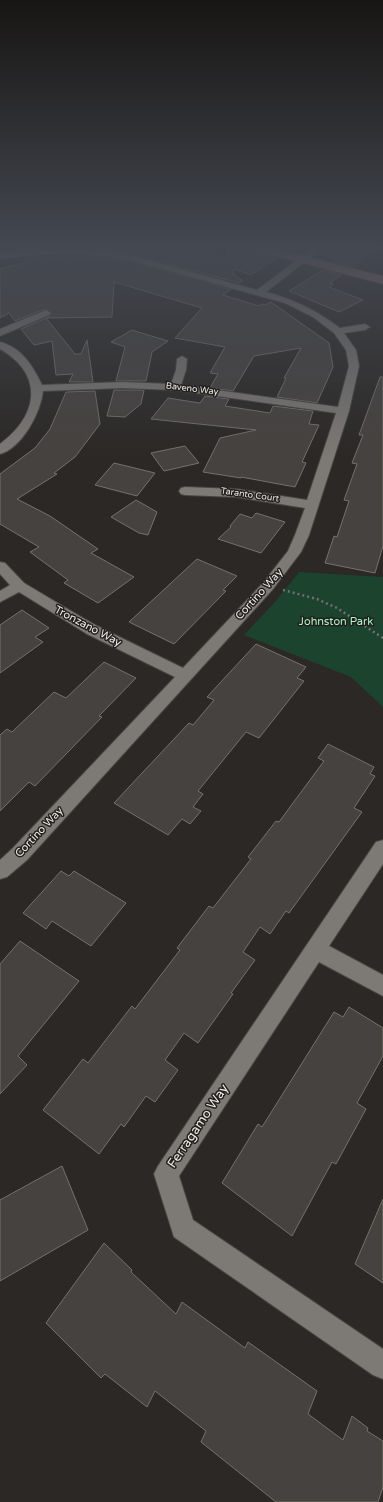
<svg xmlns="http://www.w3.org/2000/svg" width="383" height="1502" font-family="'Varela Round',sans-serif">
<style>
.green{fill:#1c432e}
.building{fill:#46423f;stroke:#75716d}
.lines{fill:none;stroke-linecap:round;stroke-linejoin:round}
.street-casing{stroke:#484643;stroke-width:2}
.secondary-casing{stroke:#484643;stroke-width:2}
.path{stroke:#73706d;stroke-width:2.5;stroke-dasharray:2 3;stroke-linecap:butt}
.street{fill:#7d7975;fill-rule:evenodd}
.secondary{fill:#9e727c;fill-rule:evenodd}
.labels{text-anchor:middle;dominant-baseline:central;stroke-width:3;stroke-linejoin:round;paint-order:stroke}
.far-street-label{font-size:9px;fill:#eeecea;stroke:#221f1c}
.street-label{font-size:11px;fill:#eeecea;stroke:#221f1c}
.park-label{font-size:11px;fill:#a9f8c9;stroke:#221f1c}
.near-street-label{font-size:13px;fill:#eeecea;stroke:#221f1c}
</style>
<rect width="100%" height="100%" fill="#2b2825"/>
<path class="green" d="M299,572l84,5v130l-32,-30 -107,-42 31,-33z"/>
<g class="building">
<path d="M26,246h156l45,12 1,-12h14l2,3 32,9 -25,17 -16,-6 -3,4 11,8 -4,2 -105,-28 -29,-6 -65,-3 -14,2z"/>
<path d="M326,246h52l-26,21 -17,-4 6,-4 -23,-5z"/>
<path d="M65,256l32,1 33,4 101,28 -8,6 36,11 3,-2 3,1 6,-3 58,41 4,24 -16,36 -40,-6 9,-19h-2l17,-30 -47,8 -21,35 -23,-3 8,-14 -8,-1 15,-26 -50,-9 27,-30 -88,-26 -2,35 -66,1 6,-5 -7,-4 -30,12 -6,-8 -9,5v-49l27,-7 -1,-4z"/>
<path d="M323,270l18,5 -11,8 3,1 -4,3 34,13 -24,12 -50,-21z"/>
<path d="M46,318l29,36h6l6,-14 6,42h-24l4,-8 -17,1 -4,-34 -18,4 -13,-16z"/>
<path d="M132,330l36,11 -16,11 -6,29h-30l9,-34 -14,-5z"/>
<path d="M380,377h3v169l-8,27 -50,-10 9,-27 3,1 12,-36 -5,-1 13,-36 -5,-1 11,-28h-4z"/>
<path d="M114,390h30l-3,14 -16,13 -18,-1z"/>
<path d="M95,391l5,33 -25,33 -21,16 3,1 -40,25 33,17 48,33 -7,4 43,24 -36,26 -34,-20 4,-3 -38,-28 9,-5 -39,-23v-50l35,-26 15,-19 16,-37z"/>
<path d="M205,396l24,3 -4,7 45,7 3,-7 40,5 -4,13 10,1 -17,37 4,1 -11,24 -54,-10v1l-38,-6 17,-34 36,-8 -105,-11 17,-21 32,5z"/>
<path d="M185,446l14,17 -35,8 -13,-18z"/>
<path d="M114,463l41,10 -18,23 -42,-11z"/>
<path d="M136,500l21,12 -9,23 -9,-2 -28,-16z"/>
<path d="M256,513l29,9 -24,31 -43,-14 13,-12 -1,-1 10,-12 12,4z"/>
<path d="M197,559l40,17 -14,14 3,1 -52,53 -45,-22z"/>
<path d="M22,610l27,18 -14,9 8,5 -43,31v-48z"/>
<path d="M256,644l50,23 -9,11 7,3 -45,57 -13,-6 -48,59 5,3 -10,13 8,4 -11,13 -8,-5 -14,16 -54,-32 75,-80 4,2 21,-25 -7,-3z"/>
<path d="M104,662l32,16 -37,38 3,1 -67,69 -6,-4 -29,29v-76l7,-6 5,3 42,-40 12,6z"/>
<path d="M328,744l46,23 -4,7 5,2 -21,32 8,4 -73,101 -3,-2 -16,23 -10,-7 -17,25 12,8 -24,33 2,1 -35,49 -14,-10 -19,27 13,10 -23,32 -9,-6 -22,31 -3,-3 -22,30 -56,-44 40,-51 5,4 44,-57 3,3 45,-59 -3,-2 32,-42 4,2 38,-49 -3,-2 28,-36 3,1 45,-61 -6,-3z"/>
<path d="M61,871l8,5 5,-5 52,32 -35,43 -39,-25 -6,8 -23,-16z"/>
<path d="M20,941l59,40 -61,75 9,9 -27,29v-130z"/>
<path d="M349,1007l34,21v28l-26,47 9,6 -30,55 -4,-2 -40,74 -70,-53 36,-59 4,3 72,-115 9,5z"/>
<path d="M62,1166l26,64 -88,51v-81z"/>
<path d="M383,1199v84l-28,-19z"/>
<path d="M104,1243l28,27 -1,2 45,42 6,-12 63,46 3,-6 69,49 -9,23 35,26 9,-24 16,12 -1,3 16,10v46l-5,15h-102l-75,-60 5,-11 -51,-40 -8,16 -42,-33 -4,4 -55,-55z"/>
</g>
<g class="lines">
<defs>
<g id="street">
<path d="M315,246h10l-59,46c30,8 49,18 74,36l25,-4 5,3 -5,3 -21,3 12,17 3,16 -10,45 -40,124 -8,17 -28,37 -246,271 -20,17 -7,2v-19l13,-12 162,-171 -88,-43 -68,-42 -19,10v-11l10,-6 -10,-11v-12l5,1 19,20 47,28 26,15 86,42 80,-85 25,-32 7,-16 10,-27 -69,-11 -51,-2 -4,-1 -2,-3 2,-3 4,-1 51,2 71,11 29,-87 -161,-23 -53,-2 -79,3c-2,21 -21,57 -43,63v-10c38,-28 45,-69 0,-95v-7c21,5 33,24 42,43l80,-3 49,2 5,-14 1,-11 5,-3 5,3 -1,11 -5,15 157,22 11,-41 -3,-16 -12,-17 -21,-16 -28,-14 -155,-43c-46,-8 -84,-7 -130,-1v-6l40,-5 65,2 29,6 123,34z"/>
<path d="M46,310l5,3 -2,2 -49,21v-7z"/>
<path d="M383,840v24l-54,82 54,29v21l-64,-34 -140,214 14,44 190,129v30l-10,-4 -199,-138 -20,-63 4,-8 218,-324z"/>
</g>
<path id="secondary" d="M243,246h20l120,30v8l-139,-36z"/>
</defs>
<use href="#street" class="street-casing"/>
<use href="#secondary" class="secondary-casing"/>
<path class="path" d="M283,590l34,9 20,9 46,30"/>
<use href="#street" class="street"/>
<use href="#secondary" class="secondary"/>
</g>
<linearGradient id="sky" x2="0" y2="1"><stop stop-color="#181614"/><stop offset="0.54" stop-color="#444851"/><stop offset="1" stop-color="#444851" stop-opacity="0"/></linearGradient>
<rect width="383" height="457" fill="url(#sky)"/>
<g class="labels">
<g class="far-street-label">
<text transform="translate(192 389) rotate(7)">Baveno Way</text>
<text transform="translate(250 495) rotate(8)">Taranto Court</text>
</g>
<g class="street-label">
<text transform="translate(259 594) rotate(-48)">Cortino Way</text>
<text transform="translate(88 626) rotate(28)">Tronzano Way</text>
<text transform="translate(39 832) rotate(-47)">Cortino Way</text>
</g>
<g class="park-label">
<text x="336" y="621">Johnston Park</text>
</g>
<g class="near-street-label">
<text transform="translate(198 1126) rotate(-56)">Ferragamo Way</text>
</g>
</g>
</svg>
